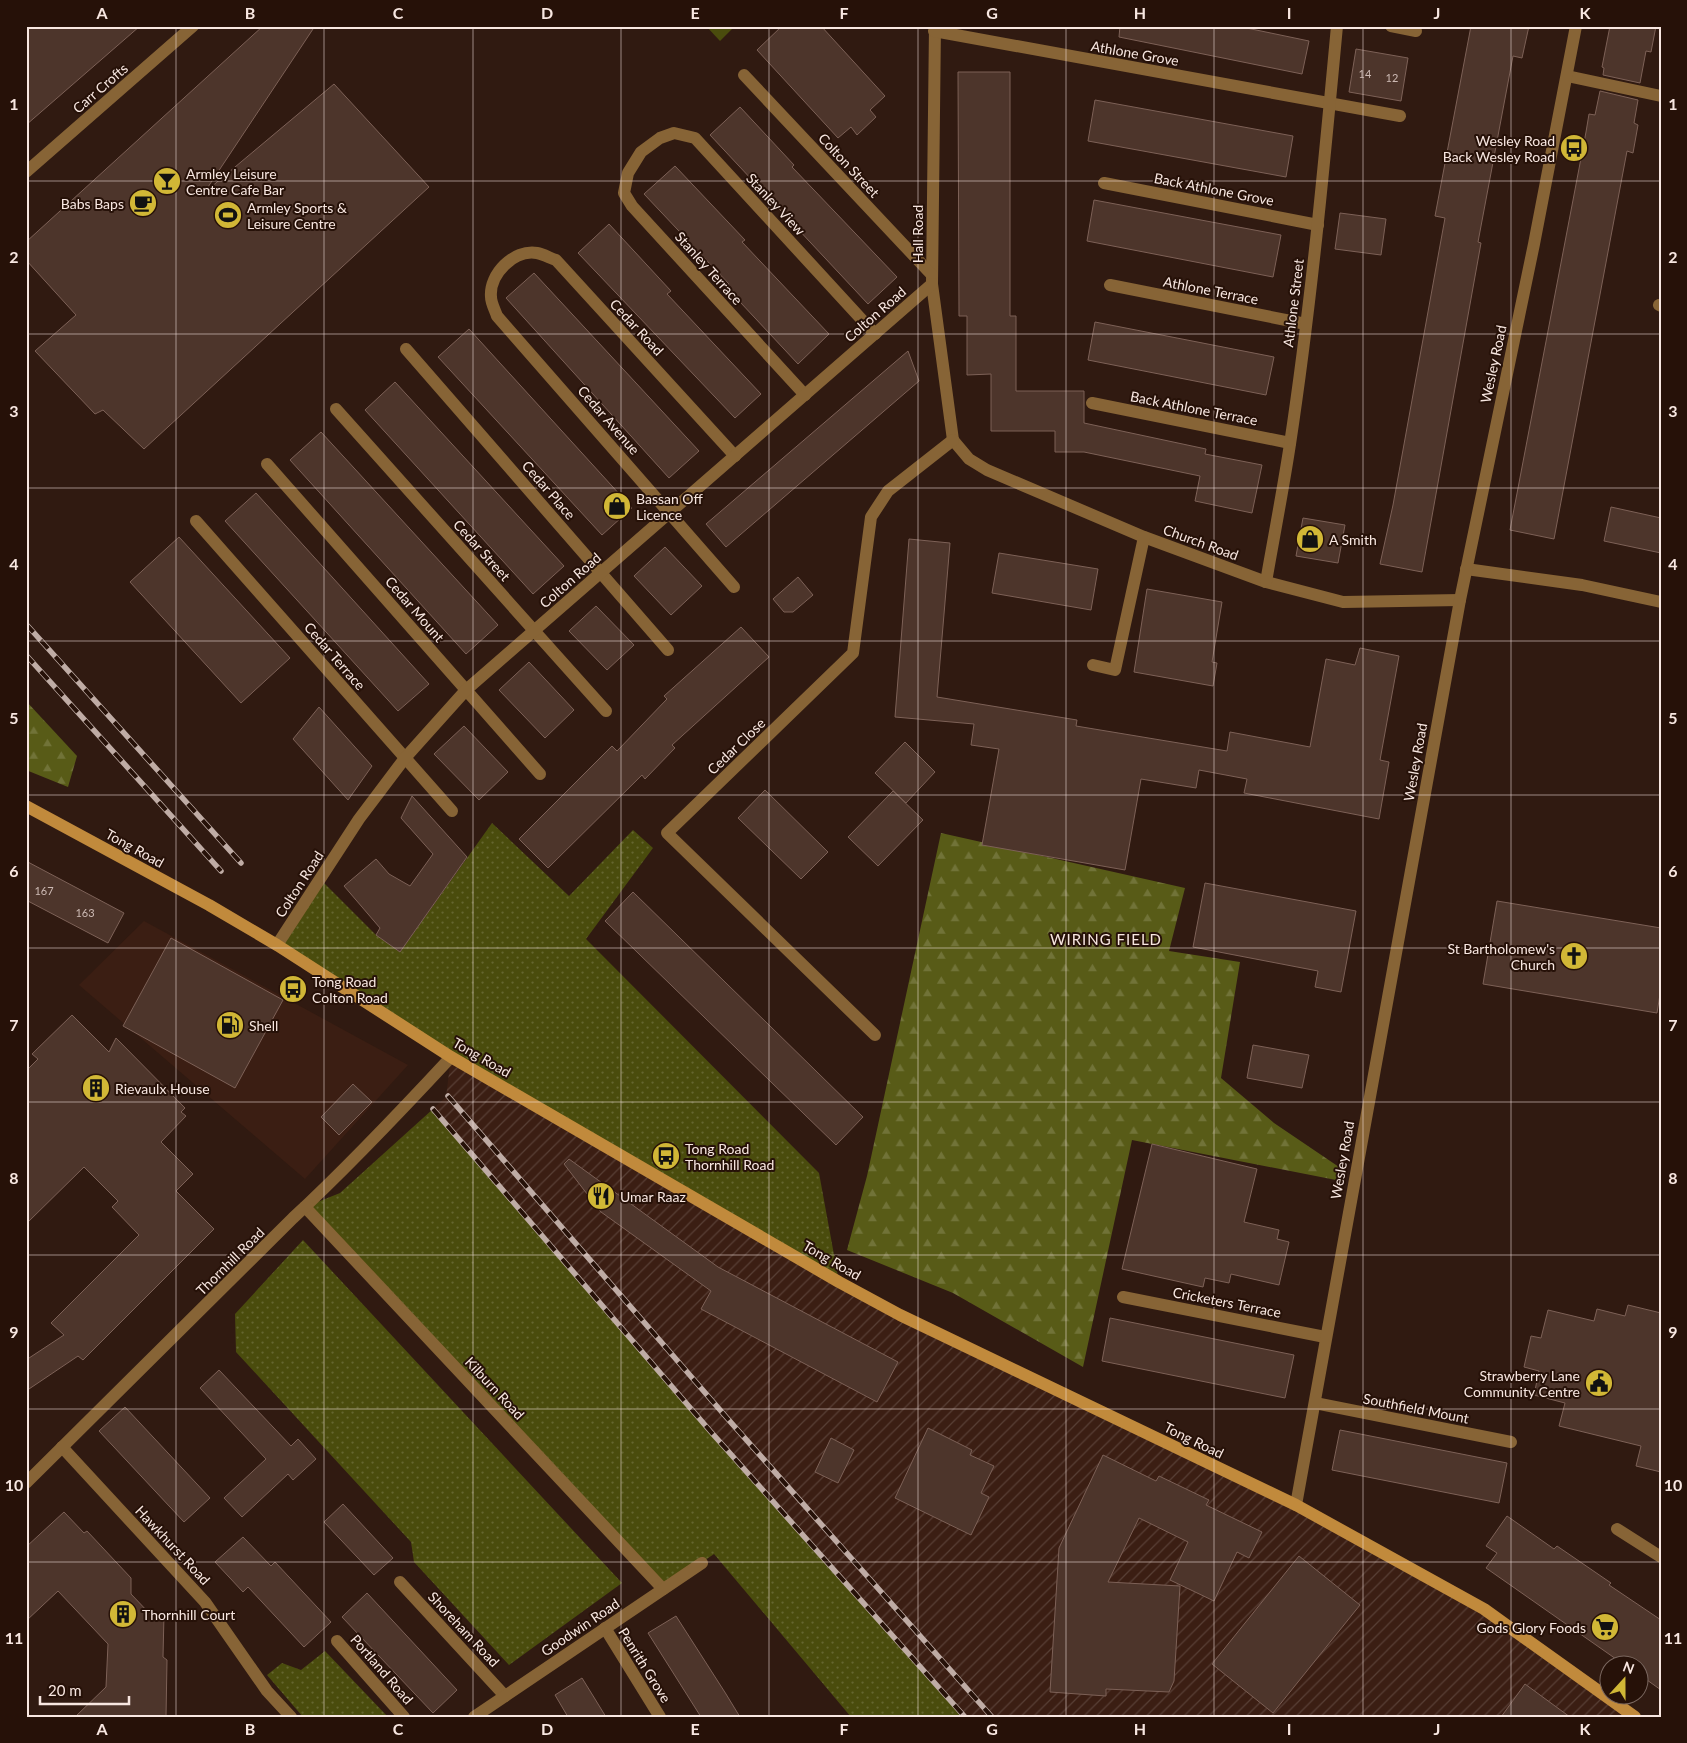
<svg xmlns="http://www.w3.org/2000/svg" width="1687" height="1743" font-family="Lato,sans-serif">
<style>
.built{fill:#3b1e13}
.industrial{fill:url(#industrial-furrows)}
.grass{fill:url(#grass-dots)}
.forest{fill:url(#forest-firs)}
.garden{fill:#4a4c0d}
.building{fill:#4d352b;stroke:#7d6157}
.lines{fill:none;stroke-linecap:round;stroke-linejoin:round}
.minor{stroke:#876436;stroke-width:12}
.tertiary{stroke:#876436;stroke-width:12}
.secondary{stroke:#c18a3c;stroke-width:12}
.rail-casing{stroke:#bfaca5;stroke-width:5.5}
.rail{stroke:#261108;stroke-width:4;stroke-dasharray:11;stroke-linecap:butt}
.grid{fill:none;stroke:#f8e7e1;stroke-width:1;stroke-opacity:0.55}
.labels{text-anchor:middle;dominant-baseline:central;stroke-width:4;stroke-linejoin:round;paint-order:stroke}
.number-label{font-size:11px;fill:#cdbab4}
.street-label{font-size:14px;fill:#f8e7e1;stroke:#261108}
.poi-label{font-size:14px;fill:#f8e7e1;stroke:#261108;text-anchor:start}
.neighbourhood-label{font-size:15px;letter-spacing:1px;fill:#f8e7e1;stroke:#261108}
.neatline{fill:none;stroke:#f8e7e1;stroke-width:2}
.grid-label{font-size:16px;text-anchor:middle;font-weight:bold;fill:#f8e7e1}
</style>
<defs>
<pattern id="industrial-furrows" width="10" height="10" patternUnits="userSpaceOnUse" patternTransform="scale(1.25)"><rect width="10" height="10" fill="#3b1e13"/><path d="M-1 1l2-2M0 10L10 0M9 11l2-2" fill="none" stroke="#583f35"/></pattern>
<pattern id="grass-dots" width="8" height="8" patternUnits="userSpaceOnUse" patternTransform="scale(1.25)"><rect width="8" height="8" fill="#4a4c0d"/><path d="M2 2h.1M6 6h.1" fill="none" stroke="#656630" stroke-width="1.8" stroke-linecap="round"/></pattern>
<pattern id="forest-firs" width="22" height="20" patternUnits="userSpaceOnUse" patternTransform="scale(1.25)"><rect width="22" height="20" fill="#585b17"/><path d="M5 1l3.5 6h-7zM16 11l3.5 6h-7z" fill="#717338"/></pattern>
</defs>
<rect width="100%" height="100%" fill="#301a11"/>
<path class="built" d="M144,921l264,144 -103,114 -226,-194z"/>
<path class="industrial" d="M451,1057l449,258 396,190 188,104 151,108h-670l-254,-285 -278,-323 13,-12z"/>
<g class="grass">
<path d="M492,823l77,73 64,-66 20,18 -67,91 233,234 20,109 -233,-136 -329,-201 43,-66 56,56 24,17z"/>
<path d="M433,1109l278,323 254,285h-114l-137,-163 -51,35 -358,-382 35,-14z"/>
<path d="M303,1240l319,343 -113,82 -95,-103 -3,-20 -175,-190 -1,-38z"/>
<path d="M325,1651l63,66h-85l-36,-42 15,-12 19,7z"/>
</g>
<g class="forest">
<path d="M26,701l51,55 -9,31 -42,-17z"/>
<path d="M941,833l244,55 -16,63 71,11 -19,116 53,45 65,44 -3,13 -204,-40 -49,227 -130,-74 -106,-43 20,-74z"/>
</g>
<path class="garden" d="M706,26h29l-15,15z"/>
<g class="building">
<path d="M26,26h114l-114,99z"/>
<path d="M263,26h52l-111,167 130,-109 95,103 -285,262 -41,-39 -8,4 -60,-63 41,-36 -50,-55v-18z"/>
<path d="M782,26h39l64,70 -15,14 6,7 -19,18 -6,-8 -13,11 -81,-88z"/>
<path d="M1120,26h117l72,15 -7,33 -183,-37z"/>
<path d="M1471,26h58l-7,32 -9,-2 -35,186 3,1 -59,329 -42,-8 13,-59 52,-287 -10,-2z"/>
<path d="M1610,26h46l-5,26 -5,-1 -6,32 -37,-8 1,-7 -2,-1z"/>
<path d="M1356,49l52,9 -7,43 -52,-9z"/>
<path d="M958,72h52v244h6v75h68v32l122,26 -1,5 57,11 -10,48 -57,-12 5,-25 -116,-24h-29v-21h-64v-57l-24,1v-59h-8z"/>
<path d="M1600,91l38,9 -4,23 4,2 -5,28 -6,-2 -73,388 -44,-9 76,-398 3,-18 6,1z"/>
<path d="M1095,100l198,36 -7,41 -198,-36z"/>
<path d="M740,107l54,58 -2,2 105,110 -29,27 -158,-169z"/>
<path d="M675,166l70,74 -3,2 87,92 -31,30 -72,-77 3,-3 -85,-90z"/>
<path d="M1094,200l187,35 -8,42 -186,-36z"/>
<path d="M1340,213l46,6 -5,36 -46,-6z"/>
<path d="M609,224l62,67 -4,3 94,100 -26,24 -157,-165z"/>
<path d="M534,273l165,178 -30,27 -163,-180z"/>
<path d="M1095,322l179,35 -8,38 -178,-35z"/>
<path d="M469,329l163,179 -30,27 -164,-178z"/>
<path d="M908,351l11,30 -193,166 -20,-23z"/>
<path d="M395,382l169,184 -31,28 -168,-184z"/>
<path d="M321,432l177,193 -32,29 -176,-194z"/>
<path d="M256,493l173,191 -31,27 -173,-190z"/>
<path d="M1611,507l50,11v35l-57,-12z"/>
<path d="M1303,518l42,7 -7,38 -42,-7z"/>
<path d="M179,537l111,121 -49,45 -111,-121z"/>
<path d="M909,539l41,4 -13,154 140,23 -1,6 151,25 3,-19 80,15 16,-88 29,6 5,-17 39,8 -19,104 9,2 -10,57 -135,-26 3,-14 -48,-9 -3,18 -55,-9 -16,91 -143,-25 17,-96 -28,-4 3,-21 -79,-7z"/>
<path d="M665,547l37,39 -31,29 -37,-39z"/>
<path d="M999,553l99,16 -7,41 -99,-17z"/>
<path d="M798,577l15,18 -20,17h-9l-11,-13z"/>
<path d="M1147,589l75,13 -10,60 5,1 -4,23 -79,-14z"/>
<path d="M596,606l38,39 -27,25 -38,-39z"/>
<path d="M741,627l28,30 -97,88 3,3 -30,31 -3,-4 -94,93 -29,-29 93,-93 5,5 50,-52 -3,-3z"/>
<path d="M529,662l45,48 -29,28 -46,-48z"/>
<path d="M319,707l53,59 -24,34 -55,-61z"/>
<path d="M464,726l44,46 -29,28 -45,-46z"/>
<path d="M905,742l30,30 -29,31 -31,-30z"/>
<path d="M765,790l63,62 -27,27 -63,-61z"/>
<path d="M893,791l30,29 -45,46 -30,-29z"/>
<path d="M412,796l55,61 -67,95 -24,-17 4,-7 -36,-42 32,-27 13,15 21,12 23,-32 -32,-36z"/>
<path d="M26,861l98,52 -16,30 -82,-43z"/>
<path d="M1205,883l151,28 -15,81 -26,-5 3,-16 -125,-24z"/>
<path d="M633,892l230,225 -27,28 -231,-224z"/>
<path d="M1497,901l164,27v60l-4,25 -174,-29z"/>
<path d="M171,938l112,62 -48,88 -112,-62z"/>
<path d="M72,1015l37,37 7,-14 69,70 -4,4 5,4 -25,26 32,32 -17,17 38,38 -131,131 -5,-4 -52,35v-31l38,-25 -13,-12 88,-88 -27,-28 6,-6 -34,-34 -58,57v-153l12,-12 -6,-5z"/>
<path d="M1253,1045l56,10 -7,33 -55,-10z"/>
<path d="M353,1084l19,18 -33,33 -18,-18z"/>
<path d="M1152,1144l105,25 -13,53 35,8 -2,9 12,3 -10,43 -48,-11 -2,9 -24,-5 -2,9 -81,-18z"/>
<path d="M569,1159l149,108 180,95 -21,40 -176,-93 10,-18 -110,-79 -37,-48z"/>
<path d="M1628,1305l33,8v159l-25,-6 5,-20 -82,-20 6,-23 -31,-8 5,-24 -15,-4 7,-31 10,2 7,-28 46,11 3,-12 28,7z"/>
<path d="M1110,1318l184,37 -9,43 -183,-37z"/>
<path d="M219,1370l72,76 7,-7 18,20 -23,21 -5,-6 -46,43 -18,-19 42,-39 -66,-71z"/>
<path d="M125,1407l85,91 -26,24 -85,-91z"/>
<path d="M928,1428l44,22 -2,5 24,11 -13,27 8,4 -18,38 -76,-37z"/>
<path d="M1340,1430l167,33 -8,40 -167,-33z"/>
<path d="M831,1438l23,12 -16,33 -23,-11z"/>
<path d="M1103,1455l53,26 3,-5 50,24 -3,5 56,27 -13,26 -12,-6 -23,49 -44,-21 18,-38 -49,-24 -31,64 72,4 -6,95 -5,11 -63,-3v7l-56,-4 9,-144z"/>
<path d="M343,1504l50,54 -19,17 -50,-53z"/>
<path d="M64,1512l20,21 3,-2 44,47v16l19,20h14l-1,43 4,3 -1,57h-91l31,-30 2,-43 -50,-53 -32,30v-74z"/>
<path d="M1507,1516l47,33 3,-3 54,37 -2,2 52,35v70l-21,-15v-9h-14l-140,-98 11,-15 -11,-7z"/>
<path d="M243,1537l28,29 4,-4 56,60 -27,25 -56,-60 -5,5 -28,-30z"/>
<path d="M1299,1556l61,49 -87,108 -61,-49z"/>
<path d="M367,1593l90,97 -24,23 -91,-96z"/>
<path d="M676,1616l50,78 14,23h-39l-53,-84z"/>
<path d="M582,1678l13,21 11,18h-38l-13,-22z"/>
<path d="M1525,1684l45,33h-69z"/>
</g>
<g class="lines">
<g class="minor">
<path d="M935,26l-3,258 21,156"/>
<path d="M1391,26l25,5"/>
<path d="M934,31l466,85"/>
<path d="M744,75l188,200"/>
<path d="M1567,76l94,20"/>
<path d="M26,172l167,-146"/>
<path d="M1104,183l214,42"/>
<path d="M1110,285l196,39"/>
<path d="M1659,305l2,1"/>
<path d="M406,349l262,301"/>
<path d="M805,395l-173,-189 -8,-13 4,-20 13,-21 19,-14 14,-5 21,5 180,196"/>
<path d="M1092,403l198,40"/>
<path d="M336,409l270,302"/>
<path d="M953,440l16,19 18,11 157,67 122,45 77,20 117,-2"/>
<path d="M267,464l273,310"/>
<path d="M196,521l256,290"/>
<path d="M1266,582c8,-46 17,-92 24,-138 21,-139 34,-278 47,-418"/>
<path d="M734,587l-237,-271c-2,-6 -6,-13 -6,-19 -2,-23 23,-48 46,-44 6,1 13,5 19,7l179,196"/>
<path d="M1093,665l22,5 29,-133"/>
<path d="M277,945l82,-126 46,-61 61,-68 466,-406"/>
<path d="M875,1035l-208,-202 186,-180 18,-136 17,-26 65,-51"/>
<path d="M305,1207l358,382"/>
<path d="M1123,1297l202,40"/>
<path d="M1315,1403l196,39"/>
<path d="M62,1447l143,155 62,89 24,26"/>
<path d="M26,1483l267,-265c55,-51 107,-106 158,-161"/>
<path d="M1617,1529l44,28"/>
<path d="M400,1582l105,114"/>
<path d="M605,1628l55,89"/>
<path d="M337,1641l67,76"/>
<path d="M474,1717l228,-154"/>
</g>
<g class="tertiary">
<path d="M1466,569l116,16 79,17"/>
<path d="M1296,1505l164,-905 74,-356 42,-218"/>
</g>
<path class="secondary" d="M26,806l183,99 68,40 174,112 388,225 61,33 396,190 188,104 151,108"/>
<defs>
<g id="rail">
<path d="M26,624l215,239"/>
<path d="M26,655l195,216"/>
<path d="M448,1096l279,322 265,299"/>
<path d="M433,1109l278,323 254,285"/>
</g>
</defs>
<use href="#rail" class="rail-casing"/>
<use href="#rail" class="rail"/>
</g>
<path class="grid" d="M176,26v1691M324,26v1691M473,26v1691M621,26v1691M769,26v1691M918,26v1691M1066,26v1691M1214,26v1691M1363,26v1691M1511,26v1691M26,181h1635M26,334h1635M26,488h1635M26,641h1635M26,795h1635M26,948h1635M26,1102h1635M26,1255h1635M26,1409h1635M26,1562h1635"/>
<defs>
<symbol id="bus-disc" viewBox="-11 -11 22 22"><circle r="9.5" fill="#d1b736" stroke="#261108"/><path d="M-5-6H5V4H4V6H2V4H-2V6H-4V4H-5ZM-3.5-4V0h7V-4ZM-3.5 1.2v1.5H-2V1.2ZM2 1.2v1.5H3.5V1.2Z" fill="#111"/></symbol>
<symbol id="bar-disc" viewBox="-11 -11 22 22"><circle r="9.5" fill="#d1b736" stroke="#261108"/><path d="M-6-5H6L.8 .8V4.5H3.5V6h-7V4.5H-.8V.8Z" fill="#111"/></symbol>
<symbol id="cafe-disc" viewBox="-11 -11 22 22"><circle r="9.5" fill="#d1b736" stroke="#261108"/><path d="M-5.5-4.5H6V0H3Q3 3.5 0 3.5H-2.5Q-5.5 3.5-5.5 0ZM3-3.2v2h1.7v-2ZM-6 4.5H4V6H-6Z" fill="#111"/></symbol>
<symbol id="stadium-disc" viewBox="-11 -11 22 22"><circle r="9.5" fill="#d1b736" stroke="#261108"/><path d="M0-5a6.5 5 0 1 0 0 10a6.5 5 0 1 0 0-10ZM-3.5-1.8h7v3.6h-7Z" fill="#111"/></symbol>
<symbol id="shop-disc" viewBox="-11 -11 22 22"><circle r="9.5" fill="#d1b736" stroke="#261108"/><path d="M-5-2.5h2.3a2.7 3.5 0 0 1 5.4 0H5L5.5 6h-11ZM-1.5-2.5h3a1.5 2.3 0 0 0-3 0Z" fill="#111"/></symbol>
<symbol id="church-disc" viewBox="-11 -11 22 22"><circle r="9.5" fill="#d1b736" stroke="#261108"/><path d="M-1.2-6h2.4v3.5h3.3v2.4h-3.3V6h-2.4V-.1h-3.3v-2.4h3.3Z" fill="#111"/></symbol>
<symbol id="fuel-disc" viewBox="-11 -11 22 22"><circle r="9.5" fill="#d1b736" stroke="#261108"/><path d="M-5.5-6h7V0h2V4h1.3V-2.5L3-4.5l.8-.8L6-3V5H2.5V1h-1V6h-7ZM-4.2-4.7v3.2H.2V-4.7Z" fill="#111"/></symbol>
<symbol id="building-disc" viewBox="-11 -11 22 22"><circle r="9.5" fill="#d1b736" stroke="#261108"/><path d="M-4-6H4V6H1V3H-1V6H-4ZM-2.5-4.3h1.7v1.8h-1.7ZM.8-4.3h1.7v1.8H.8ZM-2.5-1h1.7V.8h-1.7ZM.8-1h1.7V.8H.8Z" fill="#111"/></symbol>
<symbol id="restaurant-disc" viewBox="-11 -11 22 22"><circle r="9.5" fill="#d1b736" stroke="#261108"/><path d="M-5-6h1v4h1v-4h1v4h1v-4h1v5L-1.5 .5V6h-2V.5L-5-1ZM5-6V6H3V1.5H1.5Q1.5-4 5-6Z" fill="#111"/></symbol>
<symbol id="civic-disc" viewBox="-11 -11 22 22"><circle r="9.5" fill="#d1b736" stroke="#261108"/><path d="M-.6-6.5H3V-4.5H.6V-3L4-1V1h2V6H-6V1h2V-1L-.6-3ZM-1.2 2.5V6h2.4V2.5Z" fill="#111"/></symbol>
<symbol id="supermarket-disc" viewBox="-11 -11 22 22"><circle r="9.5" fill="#d1b736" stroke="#261108"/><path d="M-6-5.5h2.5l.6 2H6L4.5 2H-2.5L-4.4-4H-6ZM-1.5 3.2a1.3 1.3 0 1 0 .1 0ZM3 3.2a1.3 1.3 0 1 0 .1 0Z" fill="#111"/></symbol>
</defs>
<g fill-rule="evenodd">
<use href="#bus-disc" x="1558" y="132" width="32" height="32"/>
<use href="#bar-disc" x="151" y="165" width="32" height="32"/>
<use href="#cafe-disc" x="127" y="187" width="32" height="32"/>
<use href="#stadium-disc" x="212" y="199" width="32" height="32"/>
<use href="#shop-disc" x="601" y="490" width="32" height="32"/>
<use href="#shop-disc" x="1294" y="523" width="32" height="32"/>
<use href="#church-disc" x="1558" y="940" width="32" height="32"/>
<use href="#bus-disc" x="277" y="973" width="32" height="32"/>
<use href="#fuel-disc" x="214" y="1009" width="32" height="32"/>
<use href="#building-disc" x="80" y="1072" width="32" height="32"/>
<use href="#bus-disc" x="650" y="1140" width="32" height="32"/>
<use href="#restaurant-disc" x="585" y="1180" width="32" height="32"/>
<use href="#civic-disc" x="1583" y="1367" width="32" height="32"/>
<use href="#building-disc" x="107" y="1598" width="32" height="32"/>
<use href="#supermarket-disc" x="1589" y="1611" width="32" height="32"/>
</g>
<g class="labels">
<g class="number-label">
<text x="1365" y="73">14</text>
<text x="1392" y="77">12</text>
<text x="44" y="890">167</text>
<text x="85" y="912">163</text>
</g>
<g class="street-label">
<text transform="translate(1135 53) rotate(10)">Athlone Grove</text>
<text transform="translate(100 88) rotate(-41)">Carr Crofts</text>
<text transform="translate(849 165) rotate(47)">Colton Street</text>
<text transform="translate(1214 189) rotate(11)">Back Athlone Grove</text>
<text transform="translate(776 204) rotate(47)">Stanley View</text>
<text transform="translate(917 234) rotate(-90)">Hall Road</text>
<text transform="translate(709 268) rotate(48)">Stanley Terrace</text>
<text transform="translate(1211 290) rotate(11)">Athlone Terrace</text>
<text transform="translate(1293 303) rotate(-83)">Athlone Street</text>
<text transform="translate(875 314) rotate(-41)">Colton Road</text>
<text transform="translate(637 327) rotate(47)">Cedar Road</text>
<text transform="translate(1493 364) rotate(-78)">Wesley Road</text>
<text transform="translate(1194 408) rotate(11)">Back Athlone Terrace</text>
<text transform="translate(609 420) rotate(49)">Cedar Avenue</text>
<text transform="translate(549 490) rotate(49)">Cedar Place</text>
<text transform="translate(1201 542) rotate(20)">Church Road</text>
<text transform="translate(482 550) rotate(48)">Cedar Street</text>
<text transform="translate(570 580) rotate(-41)">Colton Road</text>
<text transform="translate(415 609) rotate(49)">Cedar Mount</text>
<text transform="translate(335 656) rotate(49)">Cedar Terrace</text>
<text transform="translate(736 746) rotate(-44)">Cedar Close</text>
<text transform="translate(1415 762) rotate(-80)">Wesley Road</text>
<text transform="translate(135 848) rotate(29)">Tong Road</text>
<text transform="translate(299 884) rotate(-57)">Colton Road</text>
<text transform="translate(482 1057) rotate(30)">Tong Road</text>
<text transform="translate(1342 1160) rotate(-80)">Wesley Road</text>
<text transform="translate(832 1260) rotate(30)">Tong Road</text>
<text transform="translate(230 1261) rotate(-45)">Thornhill Road</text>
<text transform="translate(1227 1302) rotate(11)">Cricketers Terrace</text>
<text transform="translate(495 1388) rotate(47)">Kilburn Road</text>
<text transform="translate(1416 1408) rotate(11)">Southfield Mount</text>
<text transform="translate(1194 1440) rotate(26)">Tong Road</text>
<text transform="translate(173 1545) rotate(47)">Hawkhurst Road</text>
<text transform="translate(580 1627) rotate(-34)">Goodwin Road</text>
<text transform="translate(464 1629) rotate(47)">Shoreham Road</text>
<text transform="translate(645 1665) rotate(58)">Penrith Grove</text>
<text transform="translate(382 1669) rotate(49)">Portland Road</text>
</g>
<g class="poi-label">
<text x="1555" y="140" text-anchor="end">Wesley Road<tspan x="1555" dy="16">Back Wesley Road</tspan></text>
<text x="186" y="173">Armley Leisure<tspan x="186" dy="16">Centre Cafe Bar</tspan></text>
<text x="124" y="203" text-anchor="end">Babs Baps</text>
<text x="247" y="207">Armley Sports &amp;<tspan x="247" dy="16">Leisure Centre</tspan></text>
<text x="636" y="498">Bassan Off<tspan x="636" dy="16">Licence</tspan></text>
<text x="1329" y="539">A Smith</text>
<text x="1555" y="948" text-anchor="end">St Bartholomew's<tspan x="1555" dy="16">Church</tspan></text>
<text x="312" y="981">Tong Road<tspan x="312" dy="16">Colton Road</tspan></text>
<text x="249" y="1025">Shell</text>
<text x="115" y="1088">Rievaulx House</text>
<text x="685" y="1148">Tong Road<tspan x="685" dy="16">Thornhill Road</tspan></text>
<text x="620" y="1196">Umar Raaz</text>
<text x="1580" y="1375" text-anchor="end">Strawberry Lane<tspan x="1580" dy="16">Community Centre</tspan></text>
<text x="142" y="1614">Thornhill Court</text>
<text x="1586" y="1627" text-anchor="end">Gods Glory Foods</text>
</g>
<g class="neighbourhood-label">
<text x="1106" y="939">WIRING FIELD</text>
</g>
</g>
<rect width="1687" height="1743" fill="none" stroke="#261108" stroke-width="55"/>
<g transform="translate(1624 1680) rotate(21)"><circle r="24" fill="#261108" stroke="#7a675f"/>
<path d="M0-4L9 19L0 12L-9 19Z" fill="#d1b736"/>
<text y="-8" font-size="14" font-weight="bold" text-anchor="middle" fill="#f8e7e1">N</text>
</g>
<path d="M40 1696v8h89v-8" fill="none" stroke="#f8e7e1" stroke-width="2.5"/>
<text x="48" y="1696" font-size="15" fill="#f8e7e1" stroke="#261108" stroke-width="4" paint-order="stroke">20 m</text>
<rect x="28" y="28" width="1632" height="1688" class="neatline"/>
<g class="grid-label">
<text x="102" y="19">A</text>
<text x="250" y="19">B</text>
<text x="398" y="19">C</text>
<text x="547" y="19">D</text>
<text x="695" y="19">E</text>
<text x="844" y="19">F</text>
<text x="992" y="19">G</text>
<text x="1140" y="19">H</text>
<text x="1289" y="19">I</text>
<text x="1437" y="19">J</text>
<text x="1585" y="19">K</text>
<text x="14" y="110">1</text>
<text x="1673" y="110">1</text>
<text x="14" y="263">2</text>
<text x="1673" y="263">2</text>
<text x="14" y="417">3</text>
<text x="1673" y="417">3</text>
<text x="14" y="570">4</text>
<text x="1673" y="570">4</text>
<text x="14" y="724">5</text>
<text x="1673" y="724">5</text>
<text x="14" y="877">6</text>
<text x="1673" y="877">6</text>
<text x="14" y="1031">7</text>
<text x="1673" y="1031">7</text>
<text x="14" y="1184">8</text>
<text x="1673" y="1184">8</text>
<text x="14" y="1338">9</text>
<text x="1673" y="1338">9</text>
<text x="14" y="1491">10</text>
<text x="1673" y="1491">10</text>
<text x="14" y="1644">11</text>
<text x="1673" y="1644">11</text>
<text x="102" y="1735">A</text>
<text x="250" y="1735">B</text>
<text x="398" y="1735">C</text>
<text x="547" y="1735">D</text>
<text x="695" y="1735">E</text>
<text x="844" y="1735">F</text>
<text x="992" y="1735">G</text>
<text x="1140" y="1735">H</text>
<text x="1289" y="1735">I</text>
<text x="1437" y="1735">J</text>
<text x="1585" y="1735">K</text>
</g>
</svg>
